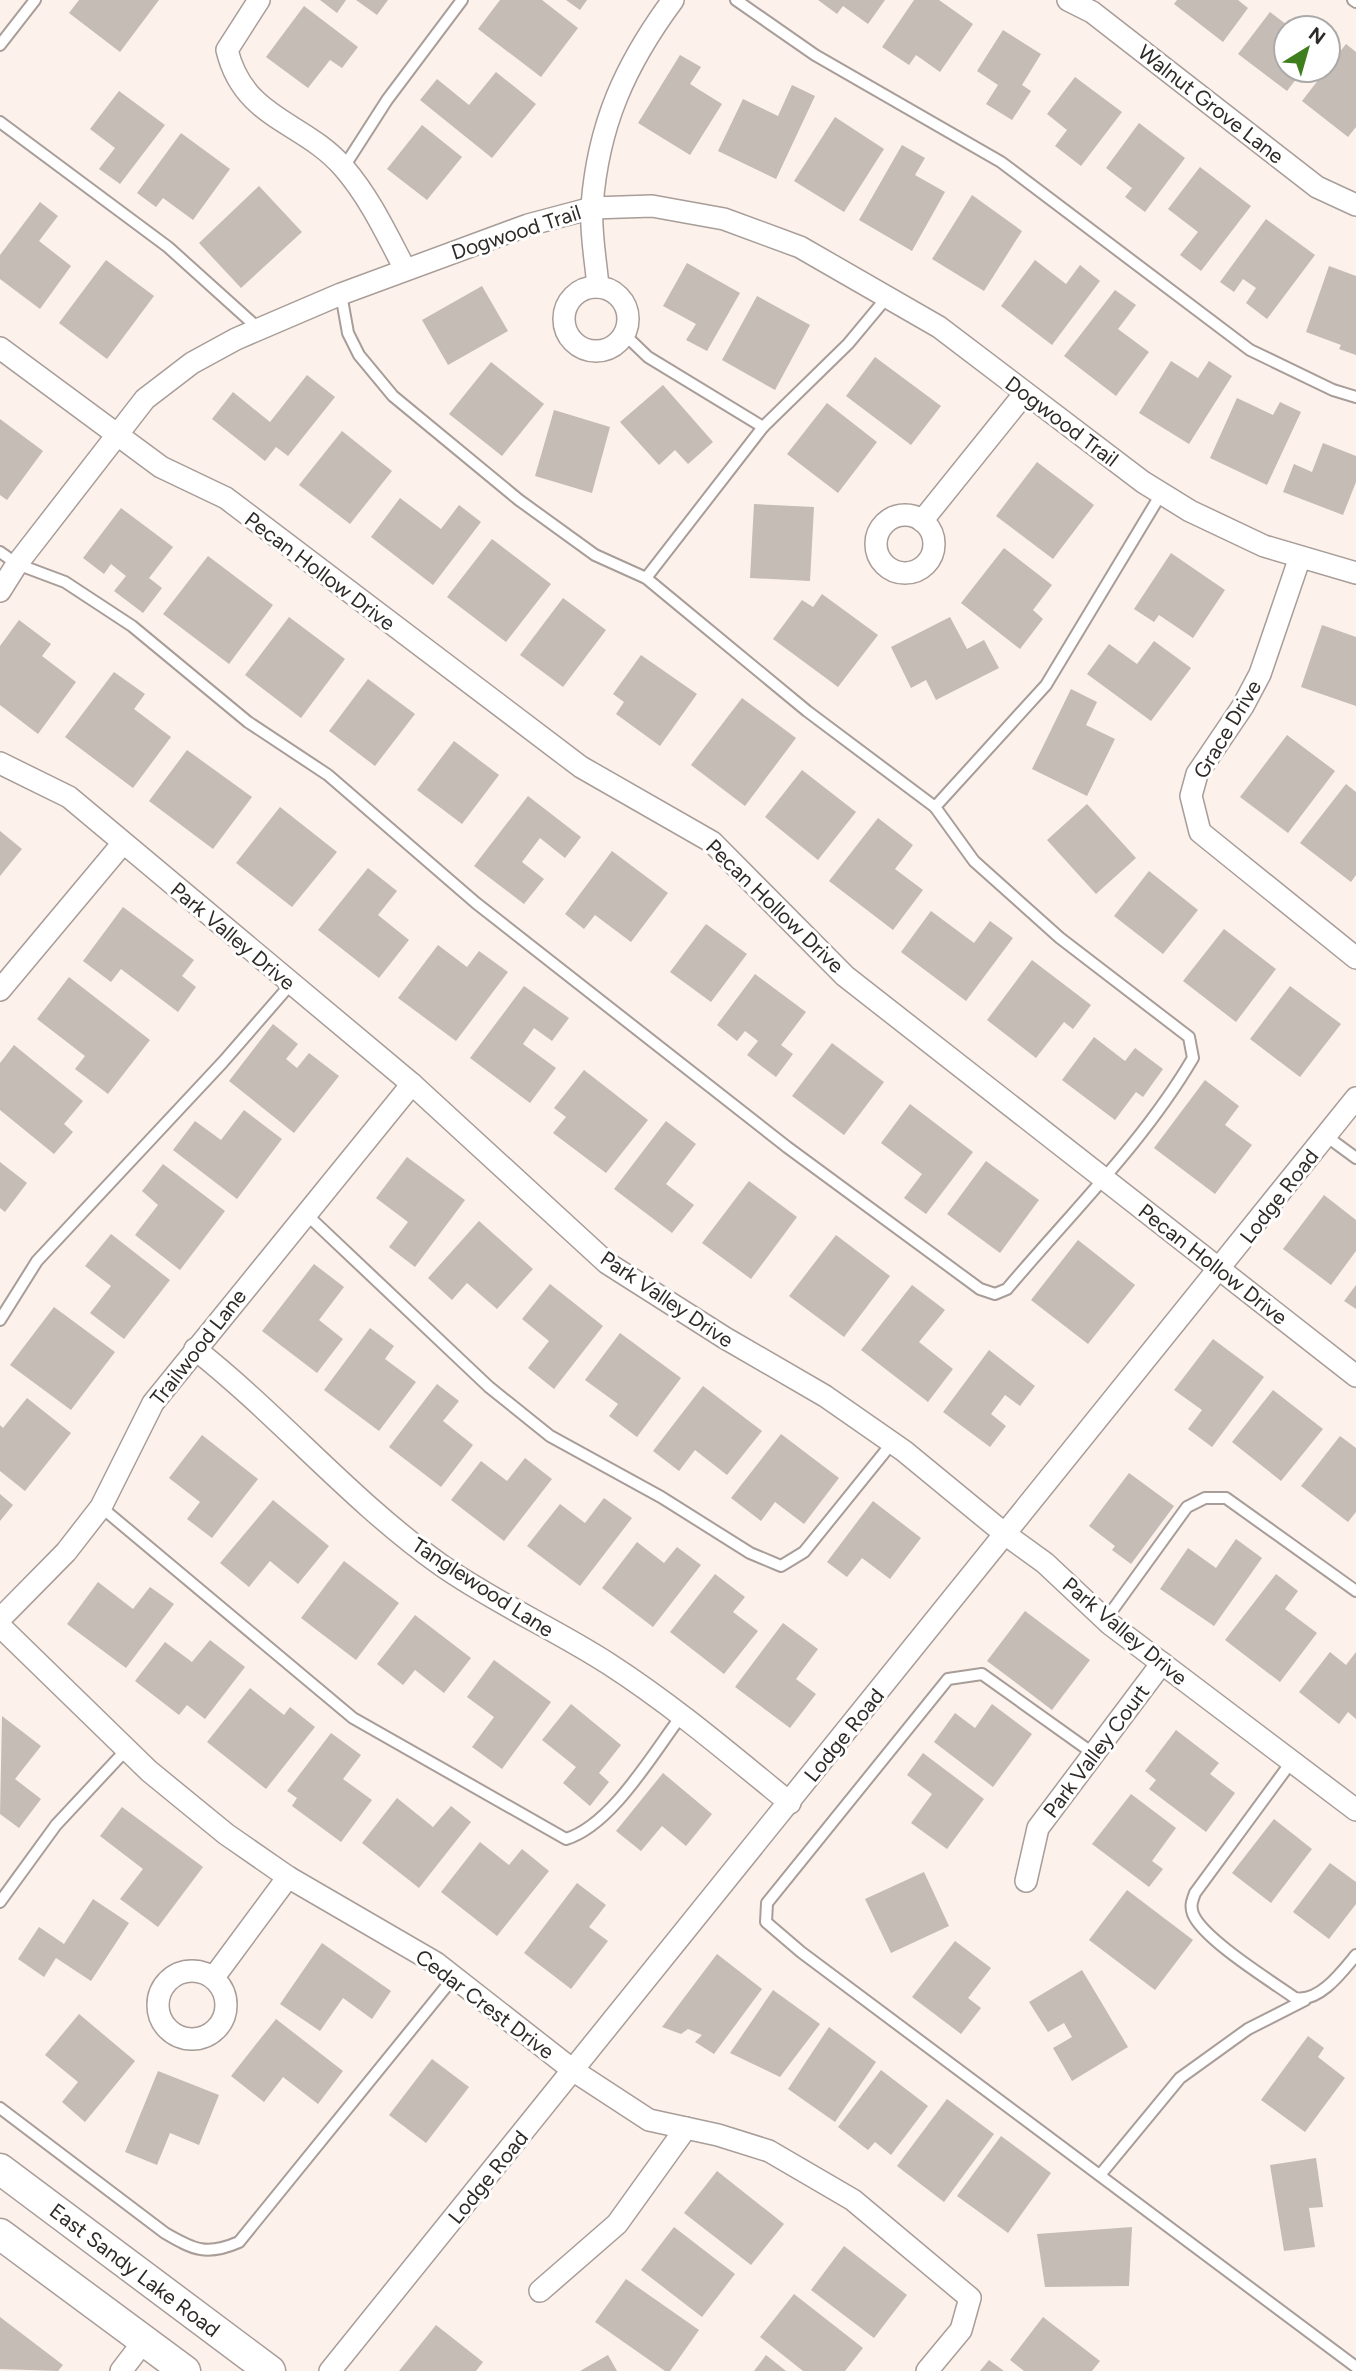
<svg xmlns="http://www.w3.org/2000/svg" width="1356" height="2371" font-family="Figtree,sans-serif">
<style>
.building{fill:#c5bcb5}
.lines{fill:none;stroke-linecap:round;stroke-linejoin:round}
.lane-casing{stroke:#a89d98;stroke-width:14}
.street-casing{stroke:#a89d98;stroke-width:24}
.secondary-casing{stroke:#a89d98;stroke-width:33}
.lane{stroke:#fff;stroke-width:10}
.street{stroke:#fff;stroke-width:21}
.secondary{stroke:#fff;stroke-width:30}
.labels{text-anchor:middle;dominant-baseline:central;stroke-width:6;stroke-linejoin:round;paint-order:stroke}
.street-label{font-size:21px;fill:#2e2a28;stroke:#fff}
</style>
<rect width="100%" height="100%" fill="#fdf1eb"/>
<g class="building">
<path d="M79,0h80l-39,52 -51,-39z"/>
<path d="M320,0h26l-9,13z"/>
<path d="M356,0h32l-11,15z"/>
<path d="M500,0h42l36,28 -37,49 -63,-48z"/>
<path d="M566,0h21l-7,10z"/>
<path d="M818,0h67l-17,24 -25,-18 -6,8z"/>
<path d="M914,0h25l34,24 -33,48 -24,-17 -7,10 -27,-18z"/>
<path d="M1177,0h61l10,8 -25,34 -49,-38z"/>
<path d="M304,6l54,41 -16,21 -12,-8 -22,28 -42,-31z"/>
<path d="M1270,12l21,16h-5v42h17l-16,21 -49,-37z"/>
<path d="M1309,17l15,11h-23z"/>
<path d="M1003,30l38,24 -19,31 9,6 -19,29 -26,-16 12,-19 -21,-14z"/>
<path d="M1346,44l10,8v75l-8,10 -46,-36z"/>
<path d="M680,55l21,12 -11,17 32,20 -32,51 -52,-32z"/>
<path d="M496,72l40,32 -44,54 -72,-58 17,-21 32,26z"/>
<path d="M1075,77l47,35 -41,54 -26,-20 12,-16 -20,-16z"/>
<path d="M792,85l23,11 -39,83 -58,-28 25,-52 35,17z"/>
<path d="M119,91l46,34 -45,59 -21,-15 16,-21 -25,-19z"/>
<path d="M835,117l49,32 -40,63 -50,-31z"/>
<path d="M1139,123l46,35 -40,54 -20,-15 7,-9 -26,-20z"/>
<path d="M422,125l40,32 -35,43 -40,-31z"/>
<path d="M181,133l49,36 -37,51 -30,-22 -7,9 -19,-14z"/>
<path d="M902,145l23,13 -10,17 30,17 -33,59 -53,-31z"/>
<path d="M1200,167l51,39 -50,65 -21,-16 18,-23 -30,-23z"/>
<path d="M259,186l43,46 -61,56 -42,-45z"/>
<path d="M972,195l50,36 -38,60 -52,-32z"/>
<path d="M40,202l18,14 -19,25 32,25 -31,43 -40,-30v-24z"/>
<path d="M1266,219l49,36 -48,64 -21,-16 10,-15 -13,-9 -9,13 -14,-10z"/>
<path d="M106,260l48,36 -47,63 -48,-36z"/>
<path d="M1035,260l31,24 14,-19 20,16 -48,64 -51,-39z"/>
<path d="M687,263l53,30 -33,58 -21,-11 10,-16 -33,-18z"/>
<path d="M1329,266l27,10v79l-17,-6 2,-4 -35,-13z"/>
<path d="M482,286l26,45 -60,34 -26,-45z"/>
<path d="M1115,290l21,15 -18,24 31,23 -33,44 -52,-40z"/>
<path d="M757,296l53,29 -35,65 -53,-30z"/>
<path d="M875,357l66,49 -30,39 -65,-49z"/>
<path d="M1171,361l27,17 11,-17 23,15 -43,68 -50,-31z"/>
<path d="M491,362l53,42 -42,52 -53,-42z"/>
<path d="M307,375l28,22 -47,59 -12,-9 -11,14 -53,-42 21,-27 37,30z"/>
<path d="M663,385l50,57 -25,22 -13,-14 -16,15 -39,-43z"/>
<path d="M1237,398l36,17 7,-13 21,10 -34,73 -57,-27z"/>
<path d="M827,403l50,39 -39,51 -51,-39z"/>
<path d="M554,410l56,17 -18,66 -57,-17z"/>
<path d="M0,419l43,32 -36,49 -7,-5z"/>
<path d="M342,431l50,40 -42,53 -51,-39z"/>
<path d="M1323,443l33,13v26l-13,33 -60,-23 11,-28 18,8z"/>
<path d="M1037,462l57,43 -41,54 -57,-43z"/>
<path d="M400,498l41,31 18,-24 22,17 -48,63 -62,-48z"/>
<path d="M754,504l60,3 -4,74 -60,-3z"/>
<path d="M121,508l52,39 -24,31 13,10 -19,25 -29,-22 12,-15 -15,-12 -7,10 -21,-16z"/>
<path d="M492,539l59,45 -45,58 -59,-45z"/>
<path d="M1004,548l48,37 -19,25 10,9 -23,30 -59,-46z"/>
<path d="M1171,553l54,37 -32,48 -34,-23 -5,7 -20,-13z"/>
<path d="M208,556l65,49 -44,59 -66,-50z"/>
<path d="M822,594l56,41 -40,52 -65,-48 29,-39 11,7z"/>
<path d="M563,598l43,32 -43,57 -43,-32z"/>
<path d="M289,617l56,42 -44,59 -56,-43z"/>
<path d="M950,617l17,32 17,-9 15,28 -63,32 -10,-20 -15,8 -20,-41z"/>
<path d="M19,620l32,24 -9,12 34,26 -38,52 -38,-29v-59z"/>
<path d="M1322,625l34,12v69l-55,-19z"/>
<path d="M1154,641l37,27 -40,53 -64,-47 22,-30 28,20z"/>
<path d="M641,655l56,39 -37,52 -44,-32 8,-12 -11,-8z"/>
<path d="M114,672l31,22 -11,15 37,28 -38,51 -68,-51z"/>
<path d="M368,679l47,35 -40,52 -46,-35z"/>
<path d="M1071,689l26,13 -11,23 29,14 -28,57 -55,-27z"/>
<path d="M742,698l54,40 -51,68 -54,-41z"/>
<path d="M1287,735l48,36 -47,62 -48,-36z"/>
<path d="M454,741l45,34 -37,49 -45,-34z"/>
<path d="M187,750l65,47 -39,52 -64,-48z"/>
<path d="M802,770l54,42 -38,48 -53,-43z"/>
<path d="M1346,784l10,8v83l-5,7 -51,-39z"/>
<path d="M528,796l53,41 -16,21 -25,-20 -18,24 22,17 -20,25 -50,-38z"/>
<path d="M1087,804l49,54 -40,36 -49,-54z"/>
<path d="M280,807l57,45 -45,55 -56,-44z"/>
<path d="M878,818l35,27 -18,24 28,21 -30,40 -64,-49z"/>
<path d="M0,831l22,18 -22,27z"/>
<path d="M612,851l56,42 -37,49 -36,-27 -11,14 -19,-15z"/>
<path d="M368,868l29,23 -19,24 31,25 -30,38 -61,-48z"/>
<path d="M1149,871l49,39 -35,44 -49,-38z"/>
<path d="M123,907l71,53 -12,16 14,11 -18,25 -57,-43 -10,13 -28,-21z"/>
<path d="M931,911l43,32 16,-22 23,17 -47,63 -65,-49z"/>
<path d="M706,924l41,30 -36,48 -41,-30z"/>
<path d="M1224,929l52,40 -40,53 -53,-41z"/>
<path d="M438,945l29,22 12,-16 29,21 -52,69 -58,-43z"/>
<path d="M1032,960l59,45 -18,24 -9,-7 -28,36 -49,-38z"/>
<path d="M755,974l51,38 -25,33 12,9 -17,23 -29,-22 11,-14 -13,-10 -8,10 -20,-16z"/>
<path d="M69,977l81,63 -42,54 -33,-25 10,-13 -48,-37z"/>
<path d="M524,986l45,32 -17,23 -18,-13 -11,16 33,24 -26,35 -60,-45z"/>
<path d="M1290,986l51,38 -41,53 -50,-38z"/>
<path d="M273,1024l25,20 -12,15 11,9 12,-15 30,23 -45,57 -65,-52z"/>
<path d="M1094,1037l31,24 10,-13 28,21 -20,28 -7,-5 -21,28 -53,-40z"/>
<path d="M832,1043l52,39 -40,53 -52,-39z"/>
<path d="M14,1045l69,56 -19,23 9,8 -19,22 -54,-44v-47z"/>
<path d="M584,1070l64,50 -42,53 -53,-40 13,-16 -12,-9z"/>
<path d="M1205,1080l34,26 -14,19 27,20 -37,49 -61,-46z"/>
<path d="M910,1104l63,48 -47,62 -22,-16 18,-24 -41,-31z"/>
<path d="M244,1110l38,29 -45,60 -64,-49 22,-29 26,19z"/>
<path d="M666,1121l30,23 -30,40 28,21 -22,28 -58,-44z"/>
<path d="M407,1157l58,43 -50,67 -26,-20 19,-25 -32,-24z"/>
<path d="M986,1161l53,39 -39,53 -53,-39z"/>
<path d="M0,1162l27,21 -22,29 -5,-4z"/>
<path d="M163,1164l62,47 -45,59 -45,-35 23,-30 -16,-14z"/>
<path d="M749,1181l48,36 -46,62 -49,-36z"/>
<path d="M1324,1195l32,25v31l-25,34 -48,-36z"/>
<path d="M479,1221l54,48 -36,40 -30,-26 -15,17 -24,-22z"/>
<path d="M111,1234l59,46 -46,59 -34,-26 21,-27 -26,-20z"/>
<path d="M836,1235l54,41 -46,61 -55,-41z"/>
<path d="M1078,1240l57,45 -47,59 -57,-44z"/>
<path d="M314,1264l30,23 -25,33 24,19 -26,34 -55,-42z"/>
<path d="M550,1284l53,42 -49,63 -26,-21 21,-27 -27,-22z"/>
<path d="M912,1285l33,25 -26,32 34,27 -25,33 -67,-52z"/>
<path d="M1356,1285v24l-12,-8z"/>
<path d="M54,1307l61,45 -44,58 -61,-45z"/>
<path d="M370,1328l24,18 -9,13 31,23 -37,49 -55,-41z"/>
<path d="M620,1333l61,45 -44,59 -28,-21 9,-12 -33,-24z"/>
<path d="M1213,1339l51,38 -52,70 -24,-18 14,-19 -28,-20z"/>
<path d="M989,1350l46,36 -15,20 -15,-11 -14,19 15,12 -16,21 -47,-35z"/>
<path d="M437,1384l22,17 -16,20 30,24 -32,42 -52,-40z"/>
<path d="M703,1386l59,45 -35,44 -32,-25 -16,21 -26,-20z"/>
<path d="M1273,1390l50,39 -42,52 -49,-39z"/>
<path d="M27,1398l44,35 -46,58 -25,-20v-46l3,3z"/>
<path d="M781,1434l58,44 -35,46 -29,-22 -14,19 -30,-23z"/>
<path d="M202,1435l56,44 -46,59 -25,-19 13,-17 -31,-24z"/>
<path d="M1340,1436l16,12v64l-8,10 -47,-36z"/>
<path d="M525,1458l27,21 -48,62 -53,-41 30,-39 26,20z"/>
<path d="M1129,1473l45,33 -43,58 -19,-14 3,-4 -26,-20z"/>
<path d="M0,1494l13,11 -13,16z"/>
<path d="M604,1498l28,20 -52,68 -53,-40 33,-42 25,19z"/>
<path d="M273,1500l56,46 -31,38 -28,-23 -21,26 -29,-24z"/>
<path d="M873,1501l48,37 -31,41 -28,-21 -15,19 -20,-15z"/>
<path d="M1236,1539l26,19 -48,68 -54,-37 28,-41 28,20z"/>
<path d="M637,1542l27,21 13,-16 24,18 -48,62 -51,-39z"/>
<path d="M344,1561l55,42 -43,57 -55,-42z"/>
<path d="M715,1574l30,23 -12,15 25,19 -34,43 -54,-42z"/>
<path d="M1276,1574l22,17 -13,18 32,24 -37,49 -55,-42z"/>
<path d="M98,1582l35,27 17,-22 24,17 -48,64 -59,-44z"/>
<path d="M1025,1611l65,49 -38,50 -65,-49z"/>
<path d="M415,1615l56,43 -27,35 -29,-23 -12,15 -26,-21z"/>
<path d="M783,1623l35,26 -22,30 20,15 -26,34 -55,-41z"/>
<path d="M210,1640l35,27 -40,52 -18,-14 -8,10 -44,-34 30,-39 27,20z"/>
<path d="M1330,1652l16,13 10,-13v67l-8,-7 -9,12 -40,-32z"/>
<path d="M494,1660l57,42 -49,67 -30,-22 22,-30 -27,-20z"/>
<path d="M250,1688l34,27 6,-8 25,20 -49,62 -59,-47z"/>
<path d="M571,1704l50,41 -22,28 10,9 -19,24 -27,-23 13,-16 -34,-27z"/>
<path d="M992,1704l40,30 -39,53 -59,-45 21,-29 20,15z"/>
<path d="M2,1716l39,30 -26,33 26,20 -22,29 -19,-14z"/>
<path d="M1176,1730l43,33 -9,11 25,19 -29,39 -57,-43 7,-9 -11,-9z"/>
<path d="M331,1733l30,22 -18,24 29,21 -31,42 -49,-36 5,-8 -10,-7z"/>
<path d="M923,1753l61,46 -37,50 -36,-26 21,-29 -25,-19z"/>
<path d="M663,1773l49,41 -26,32 -24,-20 -21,25 -25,-20z"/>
<path d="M1131,1794l45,34 -24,33 11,8 -14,18 -57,-43z"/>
<path d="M397,1798l36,29 18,-21 20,16 -52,66 -57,-45z"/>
<path d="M122,1807l81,60 -45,60 -38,-28 23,-30 -43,-33z"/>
<path d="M1274,1819l38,30 -41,54 -39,-30z"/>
<path d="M480,1842l29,23 13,-16 27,22 -52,65 -56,-44z"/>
<path d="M1330,1863l26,19v22l-27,35 -36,-27z"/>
<path d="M924,1872l25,54 -58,27 -26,-54z"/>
<path d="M577,1883l29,22 -17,22 19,14 -37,48 -47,-36z"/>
<path d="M1127,1890l66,50 -38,50 -66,-50z"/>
<path d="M93,1899l36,24 -38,58 -35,-23 -12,19 -26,-18 21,-32 25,17z"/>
<path d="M955,1941l36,27 -23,30 13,10 -20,26 -49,-37z"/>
<path d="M322,1943l69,48 -19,28 -29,-21 -23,33 -40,-27z"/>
<path d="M717,1954l45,35 -48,65 -19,-12 7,-7 -14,-6 -7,5 -19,-7z"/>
<path d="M1082,1970l46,77 -56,34 -19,-33 19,-11 -8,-14 -16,9 -19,-30z"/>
<path d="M773,1990l47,34 -40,53 -50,-24z"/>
<path d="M79,2014l56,47 -50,61 -23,-20 16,-20 -33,-27z"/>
<path d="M276,2019l67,52 -25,33 -35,-27 -19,25 -33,-26z"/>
<path d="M829,2027l47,35 -41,60 -47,-33z"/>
<path d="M1308,2036l16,12 -6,9 27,21 -40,54 -44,-32z"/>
<path d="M432,2059l37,28 -43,56 -37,-28z"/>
<path d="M881,2070l47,36 -37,49 -16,-13 -7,8 -30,-23z"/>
<path d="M158,2071l61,24 -20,50 -29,-12 -13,32 -32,-13z"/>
<path d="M947,2099l47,35 -50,68 -47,-36z"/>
<path d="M1001,2136l50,37 -43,60 -51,-37z"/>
<path d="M1316,2158l7,49 -14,1 6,39 -31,4 -14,-86z"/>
<path d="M717,2171l67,53 -33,41 -67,-52z"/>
<path d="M674,2227l61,47 -33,43 -61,-47z"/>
<path d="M1132,2227l-3,59 -84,1 -8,-53z"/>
<path d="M844,2246l63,49 -33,43 -63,-48z"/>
<path d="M626,2279l73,51 -29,41h-5l-70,-49z"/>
<path d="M794,2294l69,54 -18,23h-42l-43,-34z"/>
<path d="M0,2317l63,48 -5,6 -58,-2z"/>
<path d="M1043,2317l57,44 -8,10h-68l-14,-11z"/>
<path d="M436,2325l47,37 -7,9h-77z"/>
<path d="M608,2355l9,16h-37z"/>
<path d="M766,2355l20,16h-32z"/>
<path d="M989,2360l15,11h-24z"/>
</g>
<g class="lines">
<defs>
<g id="lane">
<path d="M736,0l79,55 186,107 249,188 83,40 23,7"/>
<path d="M1353,0l3,2"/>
<path d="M0,45l35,-45"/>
<path d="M0,122l168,125 91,82"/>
<path d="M344,167l43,-67 75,-100"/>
<path d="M341,294l7,39 11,22 34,41 126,104 76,55 51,23 161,133 128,96 111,-122 115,-191"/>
<path d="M624,334l24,23 115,70"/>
<path d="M0,552l17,12 48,18 67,44 116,96 80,53 148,128 311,244 193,142 15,5 12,-5c64,-76 136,-146 186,-231l-4,-21 -129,-99 -86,-77 -39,-54"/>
<path d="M646,578l117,-151 85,-83 40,-48"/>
<path d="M1326,1136l30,22"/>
<path d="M305,1213l184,174 61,49 111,61 89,56 31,13 23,-14 88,-109"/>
<path d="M0,1320l37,-59 186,-199 67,-77"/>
<path d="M101,1507l252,211 213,121c46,-14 87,-86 116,-124"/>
<path d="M1106,1619l81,-112 18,-9h21l130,93"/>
<path d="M1094,1754l-112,-80 -34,5 -181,224 -1,19 35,30 555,415"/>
<path d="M1292,1761l-97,132c-3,8 -5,13 -2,21 10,25 78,67 102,84 24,5 47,-26 61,-43"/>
<path d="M0,1902l56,-77 70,-75"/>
<path d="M0,2108l165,125c29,17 42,23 74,9l215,-265"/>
<path d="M1100,2175l80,-97 68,-49 57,-29"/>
</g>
<g id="street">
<path d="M259,0l-32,50c17,70 77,71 117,118 26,30 43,67 61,101"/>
<path d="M1068,0l24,12 225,175 39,18"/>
<circle cx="596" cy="319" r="32"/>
<path d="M598,287c-2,-26 -8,-55 -6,-81 6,-81 33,-141 81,-206"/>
<path d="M0,348l161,119 65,31 355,269 131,75 133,134 511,400"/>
<circle cx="905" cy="544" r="29"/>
<path d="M922,521l103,-128"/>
<path d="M1300,557l-40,117 -17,32 -46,68 -6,22 9,36 156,126"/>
<path d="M0,591l17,-27 128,-165 47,-36 44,-24 105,-45 187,-69 64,-17 60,-2 72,13 76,28 139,80 204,155 47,29 74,35 92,27"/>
<path d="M0,763l69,34 343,287 195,179 118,75 100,58 79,55 101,83 40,29 65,61 246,186"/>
<path d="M0,990l123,-147"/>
<path d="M195,1349c86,68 156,152 246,216 54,38 114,64 168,99 65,42 122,91 181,139"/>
<path d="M0,1619l66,-67 35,-45 52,-104 259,-319"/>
<path d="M0,1626l149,145 77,63 62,43 148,86 138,108 75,49 69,15 51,16 84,49 117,98 -9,32 -34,41"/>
<path d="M1026,1881l12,-53 124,-165"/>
<circle cx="192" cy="2005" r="34"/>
<path d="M214,1977l74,-100"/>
<path d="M540,2291l77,-67 69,-96"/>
<path d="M121,2371l23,-30"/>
<path d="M330,2371l1026,-1273"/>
</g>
<g id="secondary">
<path d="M0,2169l270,202"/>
<path d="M0,2234l185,137"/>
</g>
</defs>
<use href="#lane" class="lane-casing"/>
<use href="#street" class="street-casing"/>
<use href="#secondary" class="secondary-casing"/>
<use href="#lane" class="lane"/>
<use href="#street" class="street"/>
<use href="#secondary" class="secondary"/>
</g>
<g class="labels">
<g class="street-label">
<text transform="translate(1211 104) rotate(38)">Walnut Grove Lane</text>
<text transform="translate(516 232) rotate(-18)">Dogwood Trail</text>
<text transform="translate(1062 421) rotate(37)">Dogwood Trail</text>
<text transform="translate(320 571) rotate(37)">Pecan Hollow Drive</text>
<text transform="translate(1227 729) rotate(-59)">Grace Drive</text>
<text transform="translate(775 906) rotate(44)">Pecan Hollow Drive</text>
<text transform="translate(233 936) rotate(40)">Park Valley Drive</text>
<text transform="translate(1279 1196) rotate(-52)">Lodge Road</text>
<text transform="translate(1213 1264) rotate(38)">Pecan Hollow Drive</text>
<text transform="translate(667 1299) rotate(34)">Park Valley Drive</text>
<text transform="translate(198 1347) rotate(-52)">Trailwood Lane</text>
<text transform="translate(483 1587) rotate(33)">Tanglewood Lane</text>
<text transform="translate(1125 1631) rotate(40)">Park Valley Drive</text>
<text transform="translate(844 1735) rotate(-51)">Lodge Road</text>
<text transform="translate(1096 1751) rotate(-53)">Park Valley Court</text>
<text transform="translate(485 2004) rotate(37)">Cedar Crest Drive</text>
<text transform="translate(488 2177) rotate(-51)">Lodge Road</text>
<text transform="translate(135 2270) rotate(37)">East Sandy Lake Road</text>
</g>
</g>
<g transform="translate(1307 49) rotate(37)"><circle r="33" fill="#ffffff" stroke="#abaaa9" stroke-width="2"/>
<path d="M0-5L12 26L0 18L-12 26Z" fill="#3e7e1d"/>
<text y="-10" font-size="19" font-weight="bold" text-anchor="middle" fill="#2e2a28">N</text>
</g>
</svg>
